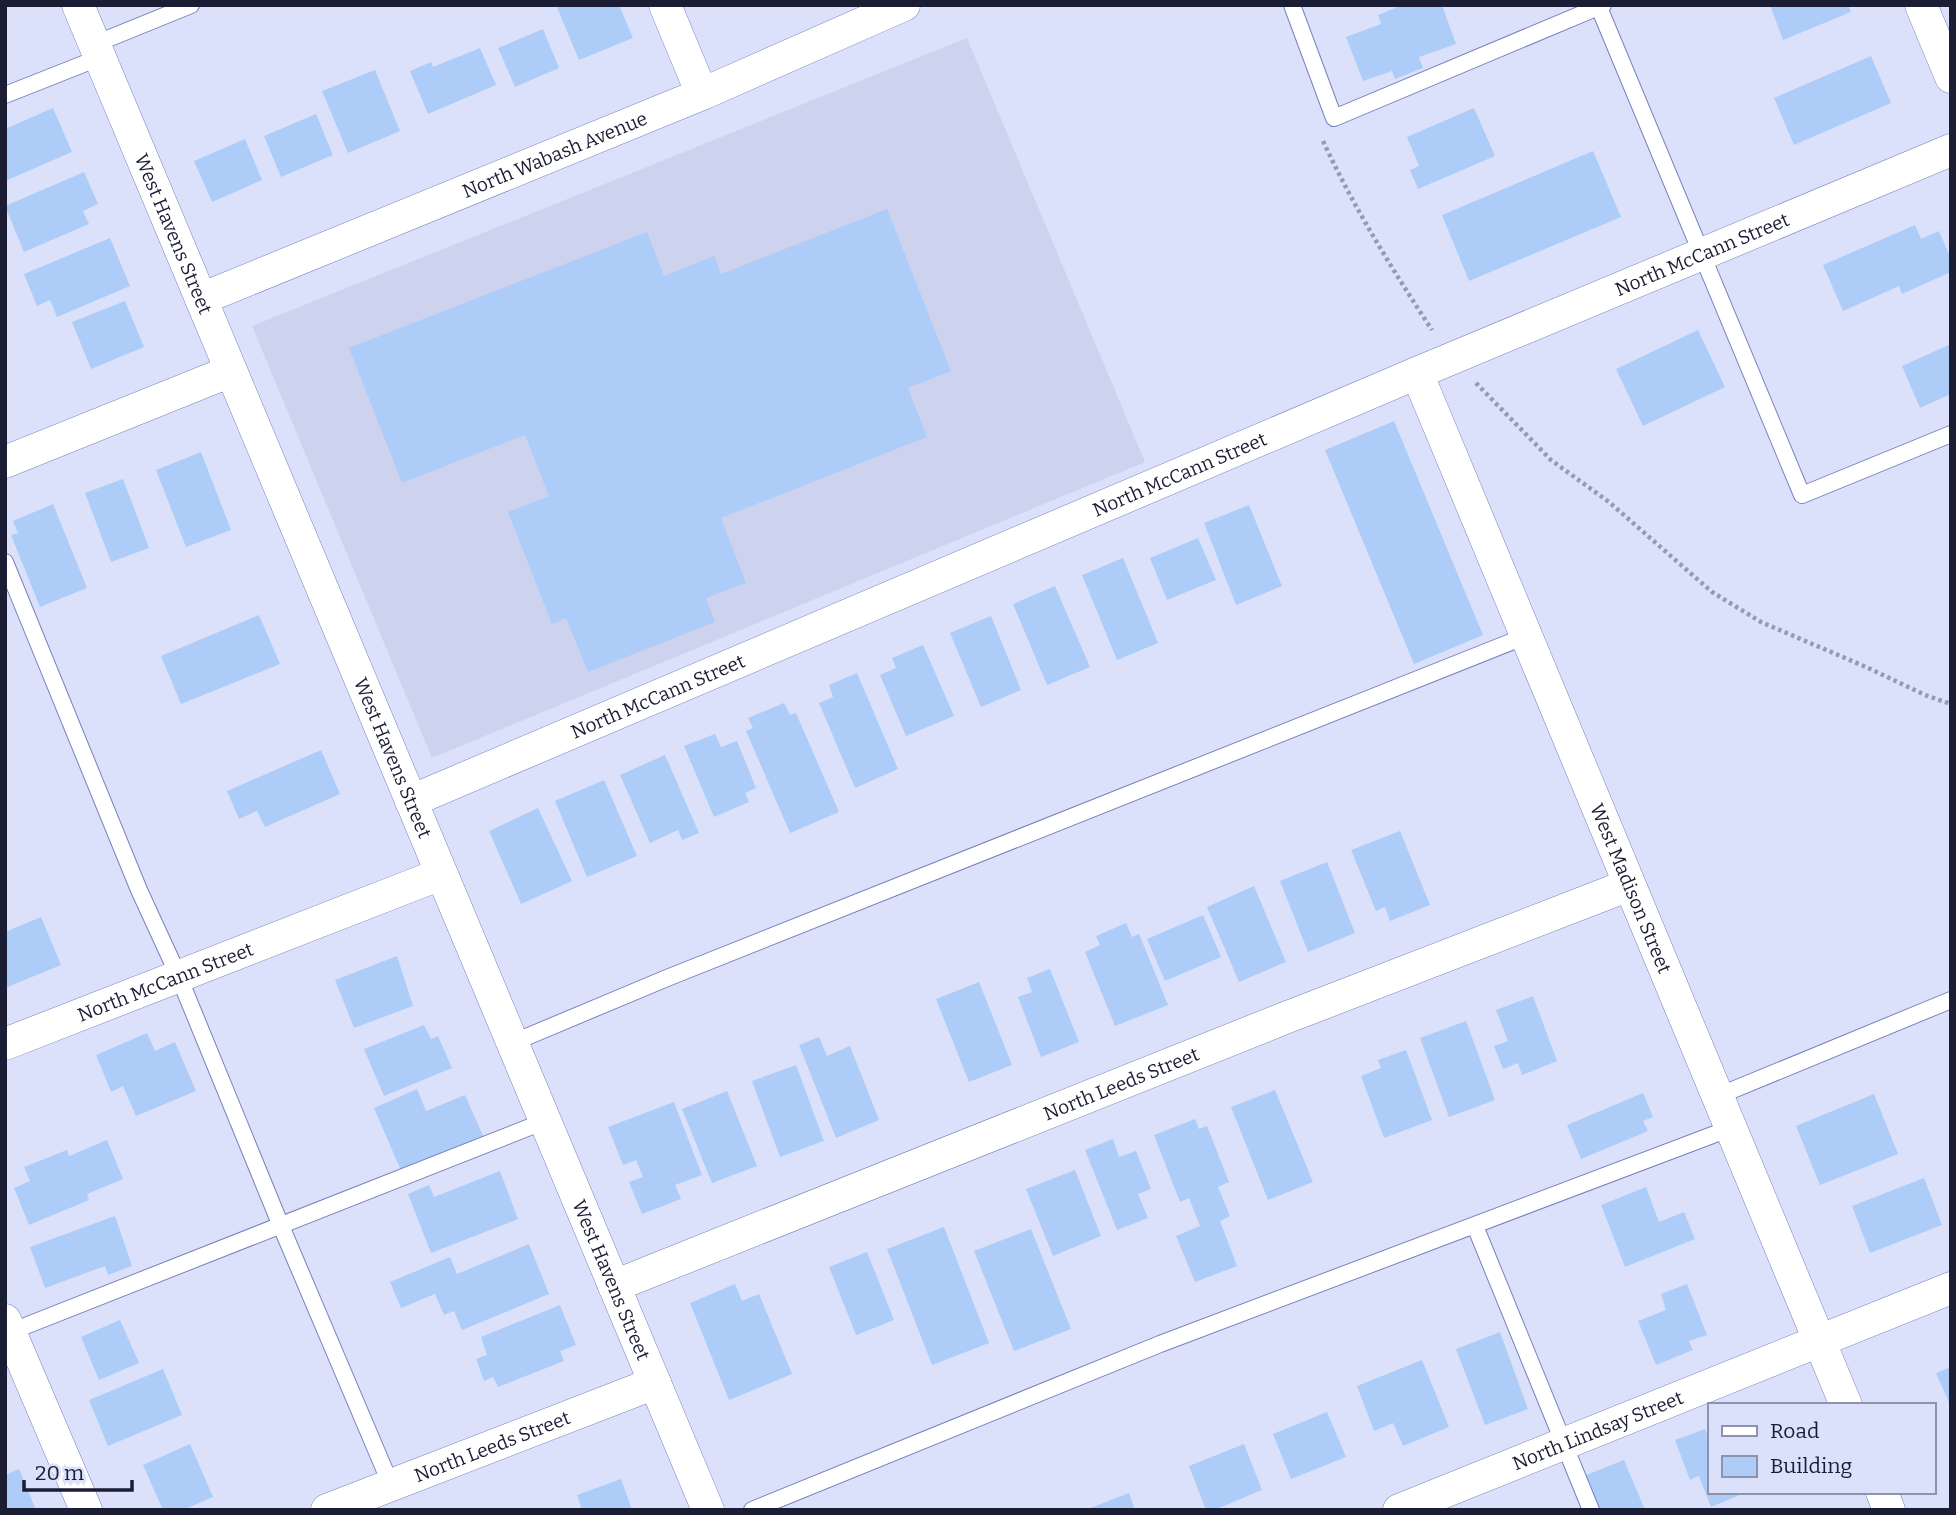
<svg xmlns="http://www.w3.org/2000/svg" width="1956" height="1515" font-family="Bitter,serif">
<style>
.built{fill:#cdd2ee}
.building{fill:#adcdf8}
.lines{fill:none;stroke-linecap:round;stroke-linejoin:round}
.lane-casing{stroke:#7882bb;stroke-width:18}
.street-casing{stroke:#7882bb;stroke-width:33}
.path{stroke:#959ab3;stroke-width:4.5;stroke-dasharray:3.5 3.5;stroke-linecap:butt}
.lane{stroke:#fff;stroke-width:16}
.street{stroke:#fff;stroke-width:32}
.labels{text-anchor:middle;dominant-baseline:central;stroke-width:6;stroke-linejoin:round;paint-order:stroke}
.street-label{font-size:19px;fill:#1a1d34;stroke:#dbe1fa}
</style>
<rect width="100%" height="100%" fill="#dbe1fa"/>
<path class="built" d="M967,38l178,424 -713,296 -180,-432z"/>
<g class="building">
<path d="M556,5h63l14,33 -54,22z"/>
<path d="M1402,5h40l14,39 -37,13 4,11 -28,11 -3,-8 -29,10 -17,-44 35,-13 -3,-9z"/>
<path d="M1770,5h78l3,7 -68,28z"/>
<path d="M543,29l16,39 -44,19 -17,-39z"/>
<path d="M480,48l16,37 -68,29 -18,-43 21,-9 2,5z"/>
<path d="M1871,56l20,47 -97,42 -20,-47z"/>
<path d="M375,70l25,61 -52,22 -26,-62z"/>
<path d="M53,108l19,44 -67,29v-52z"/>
<path d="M1474,108l21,48 -77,33 -8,-19 9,-4 -12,-29z"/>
<path d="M316,114l17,41 -52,22 -17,-41z"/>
<path d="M245,139l17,41 -50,22 -18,-41z"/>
<path d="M1593,151l28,66 -152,64 -27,-66z"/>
<path d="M84,172l14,32 -15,7 6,13 -65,28 -19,-46z"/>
<path d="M887,209l64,162 -43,17 19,49 -206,81 25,65 -40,15 9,24 -127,50 -22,-54 -14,6 -44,-112 41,-16 -24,-61 -123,48 -53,-135 298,-116 17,44 50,-20 7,18z"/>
<path d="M1915,225l6,14 18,-8 12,28v13l-49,22 -3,-8 -56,25 -20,-46z"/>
<path d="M110,238l20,48 -73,31 -7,-17 -13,6 -13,-32z"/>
<path d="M125,301l19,46 -53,22 -19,-47z"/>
<path d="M1698,330l27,57 -82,39 -27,-57z"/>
<path d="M1951,344v50l-31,14 -18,-42z"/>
<path d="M1394,421l89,214 -69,29 -89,-214z"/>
<path d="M201,452l30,78 -45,17 -30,-77z"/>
<path d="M123,479l26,69 -38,14 -26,-69z"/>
<path d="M53,504l34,84 -47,19 -29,-72 7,-2 -5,-12z"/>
<path d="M1249,505l33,81 -46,19 -32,-82z"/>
<path d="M1198,538l18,42 -49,20 -17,-42z"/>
<path d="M1123,558l35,85 -41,17 -35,-85z"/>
<path d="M1055,586l35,81 -43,18 -34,-81z"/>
<path d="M259,615l21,49 -99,40 -20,-48z"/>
<path d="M991,616l30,74 -40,17 -31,-74z"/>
<path d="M923,645l31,71 -48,20 -26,-61 16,-7 -4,-10z"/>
<path d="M857,673l41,96 -43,19 -36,-85 14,-6 -4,-12z"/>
<path d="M784,703l6,12 6,-2 43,99 -49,21 -44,-102 7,-3 -5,-10z"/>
<path d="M715,734l6,13 16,-6 19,47 -11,5 4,9 -35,15 -30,-71z"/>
<path d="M321,750l19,44 -75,33 -8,-16 -18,8 -12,-28z"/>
<path d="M665,755l34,78 -17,7 -4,-10 -28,13 -30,-68z"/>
<path d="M604,780l33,76 -50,21 -32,-76z"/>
<path d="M538,808l34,73 -51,23 -32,-73z"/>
<path d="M1400,831l30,74 -40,16 -5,-14 -9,4 -25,-61z"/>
<path d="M1327,862l28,71 -47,19 -28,-71z"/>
<path d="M1254,886l32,76 -47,20 -32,-75z"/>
<path d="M1203,915l18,42 -56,24 -18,-42z"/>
<path d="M41,917l20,48 -56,23v-56z"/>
<path d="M1126,923l6,14 7,-3 29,71 -53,21 -30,-74 15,-7 -4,-9z"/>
<path d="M397,956l16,50 -59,22 -19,-48z"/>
<path d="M1050,969l29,73 -38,15 -23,-60 14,-5 -5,-14z"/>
<path d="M979,982l33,83 -43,17 -33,-83z"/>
<path d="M1533,996l24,65 -35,14 -4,-12 -15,6 -9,-23 14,-5 -12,-31z"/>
<path d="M1466,1021l29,79 -46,17 -29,-79z"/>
<path d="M424,1025l7,14 7,-3 14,32 -68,28 -20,-47z"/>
<path d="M147,1033l8,18 20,-9 21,49 -60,25 -13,-30 -12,6 -15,-37z"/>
<path d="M819,1037l8,19 23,-10 29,74 -43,18 -37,-93z"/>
<path d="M1406,1050l26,70 -48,18 -23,-62 20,-8 -3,-8z"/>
<path d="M796,1065l28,76 -44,16 -28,-76z"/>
<path d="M417,1089l9,22 39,-16 19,43 -82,35 -28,-65z"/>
<path d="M1275,1090l38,92 -45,18 -37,-93z"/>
<path d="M727,1091l30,75 -45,17 -30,-74z"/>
<path d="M1643,1093l10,24 -10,4 5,10 -67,28 -14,-34z"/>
<path d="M1874,1094l24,60 -78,31 -24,-59z"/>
<path d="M674,1102l28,73 -27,10 6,14 -39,15 -13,-32 14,-5 -7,-17 -13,5 -15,-38z"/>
<path d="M1195,1119l4,10 8,-3 22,56 -11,5 12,29 -10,5 17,45 -42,16 -19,-46 24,-10 -11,-28 -9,4 -26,-67z"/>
<path d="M1113,1139l6,18 17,-6 15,38 -13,5 10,24 -31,12 -32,-80z"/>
<path d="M107,1140l16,39 -36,15 2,6 -60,25 -15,-37 16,-7 -6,-14 43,-17 2,6z"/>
<path d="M1075,1170l26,66 -48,20 -27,-67z"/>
<path d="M500,1171l18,48 -87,34 -23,-59 21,-9 5,12z"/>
<path d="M1924,1178l18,47 -72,28 -18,-47z"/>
<path d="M1646,1187l13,35 25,-10 11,27 -70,28 -24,-62z"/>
<path d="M115,1216l17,50 -24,9 -3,-9 -60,22 -15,-41z"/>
<path d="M944,1227l45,116 -57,22 -45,-116z"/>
<path d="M1031,1229l40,100 -57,22 -40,-100z"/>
<path d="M529,1244l20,50 -87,36 -8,-19 -10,4 -9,-21 -34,14 -11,-26 60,-25 7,17z"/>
<path d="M867,1252l27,68 -38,15 -27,-68z"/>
<path d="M735,1284l7,17 17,-7 33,80 -63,26 -39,-97z"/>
<path d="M1687,1284l20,51 -18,6 4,9 -37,15 -18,-44 28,-11 -5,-16z"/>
<path d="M560,1305l16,40 -16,6 4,10 -66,26 -5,-10 -9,4 -8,-22 11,-4 -6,-18z"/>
<path d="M120,1320l19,43 -40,17 -18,-43z"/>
<path d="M1500,1332l28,77 -43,16 -29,-76z"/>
<path d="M1422,1360l27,67 -46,19 -10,-23 -19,8 -17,-45z"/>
<path d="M1951,1367v40l-15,-34z"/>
<path d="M163,1369l19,46 -74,31 -19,-46z"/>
<path d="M1327,1412l19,45 -55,22 -18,-45z"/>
<path d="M1705,1429l4,10v53h38l-36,15 -12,-31 -9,4 -15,-40z"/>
<path d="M190,1444l23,53 -30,13h-20l-20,-45z"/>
<path d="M1244,1444l18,46 -48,20h-8l-17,-44z"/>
<path d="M1624,1460l21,50h-45l-14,-35z"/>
<path d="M19,1469l17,41h-31v-35z"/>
<path d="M621,1479l11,31h-50l-5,-15z"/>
<path d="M1129,1493l6,17h-50z"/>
</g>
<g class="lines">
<defs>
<g id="lane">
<path d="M1292,5l42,113 269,-113"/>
<path d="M1598,5l204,490 149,-61"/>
<path d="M95,44l96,-39"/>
<path d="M5,95l96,-38"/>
<path d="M5,562l134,328 40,87 102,249 110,259"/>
<path d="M512,1043l155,-65 859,-342"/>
<path d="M1718,1096l233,-96"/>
<path d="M1475,1226l116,284"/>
<path d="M5,1334l540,-213"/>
<path d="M752,1510l408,-166 571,-216"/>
</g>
<g id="street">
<path id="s1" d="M78,5l630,1505"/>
<path d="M665,5l37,89"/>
<path d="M1921,5l30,72"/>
<path id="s2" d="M201,299l501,-205 202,-89"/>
<path id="s3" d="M1417,373l429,1032"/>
<path d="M5,462l226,-91"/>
<path id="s4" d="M411,801l1006,-428 534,-223"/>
<path id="s5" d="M5,1044l436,-170"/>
<path id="s6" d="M614,1286l671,-268 344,-133"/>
<path d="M5,1320l81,190"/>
<path d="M1882,1492l7,18"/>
<path id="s7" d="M327,1510l328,-127"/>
<path id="s8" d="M1399,1510l552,-222"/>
</g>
</defs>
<use href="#lane" class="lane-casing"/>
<use href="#street" class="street-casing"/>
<g class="path">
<path d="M1323,141c31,67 69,128 109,189"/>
<path d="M1476,383l75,77 58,42 103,90 49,30 105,45 59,28 26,9"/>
</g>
<use href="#lane" class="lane"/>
<use href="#street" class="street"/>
</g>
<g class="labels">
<g class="street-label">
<text stroke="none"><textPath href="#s2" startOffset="382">North Wabash Avenue</textPath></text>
<text stroke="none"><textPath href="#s1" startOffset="248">West Havens Street</textPath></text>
<text stroke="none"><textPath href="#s4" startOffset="1402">North McCann Street</textPath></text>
<text stroke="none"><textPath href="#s4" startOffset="835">North McCann Street</textPath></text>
<text stroke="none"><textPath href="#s4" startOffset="268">North McCann Street</textPath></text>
<text stroke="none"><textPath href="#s1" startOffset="816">West Havens Street</textPath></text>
<text stroke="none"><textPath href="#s3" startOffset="558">West Madison Street</textPath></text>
<text stroke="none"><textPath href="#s5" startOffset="172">North McCann Street</textPath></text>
<text stroke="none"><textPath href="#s6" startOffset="546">North Leeds Street</textPath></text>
<text stroke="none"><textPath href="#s1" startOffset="1382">West Havens Street</textPath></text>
<text stroke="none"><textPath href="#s8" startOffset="214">North Lindsay Street</textPath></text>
<text stroke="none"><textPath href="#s7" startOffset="177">North Leeds Street</textPath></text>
</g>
</g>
<rect width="1956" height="1515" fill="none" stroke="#1a1d34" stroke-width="14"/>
<rect x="1708" y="1403" width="228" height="91" fill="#dbe1fa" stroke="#8e93ab" stroke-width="2"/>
<rect x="1722" y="1426" width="35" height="10" fill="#ffffff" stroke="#8e93ab" stroke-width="2"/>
<text x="1770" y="1438" font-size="21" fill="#1a1d34">Road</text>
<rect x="1722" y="1456" width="35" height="21" fill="#adcdf8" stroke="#8e93ab" stroke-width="2"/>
<text x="1770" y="1473" font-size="21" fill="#1a1d34">Building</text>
<path d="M24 1480v10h108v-10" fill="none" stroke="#1a1d34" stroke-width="3.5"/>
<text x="35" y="1480" font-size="21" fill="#1a1d34" stroke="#dbe1fa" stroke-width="5" paint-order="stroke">20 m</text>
</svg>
